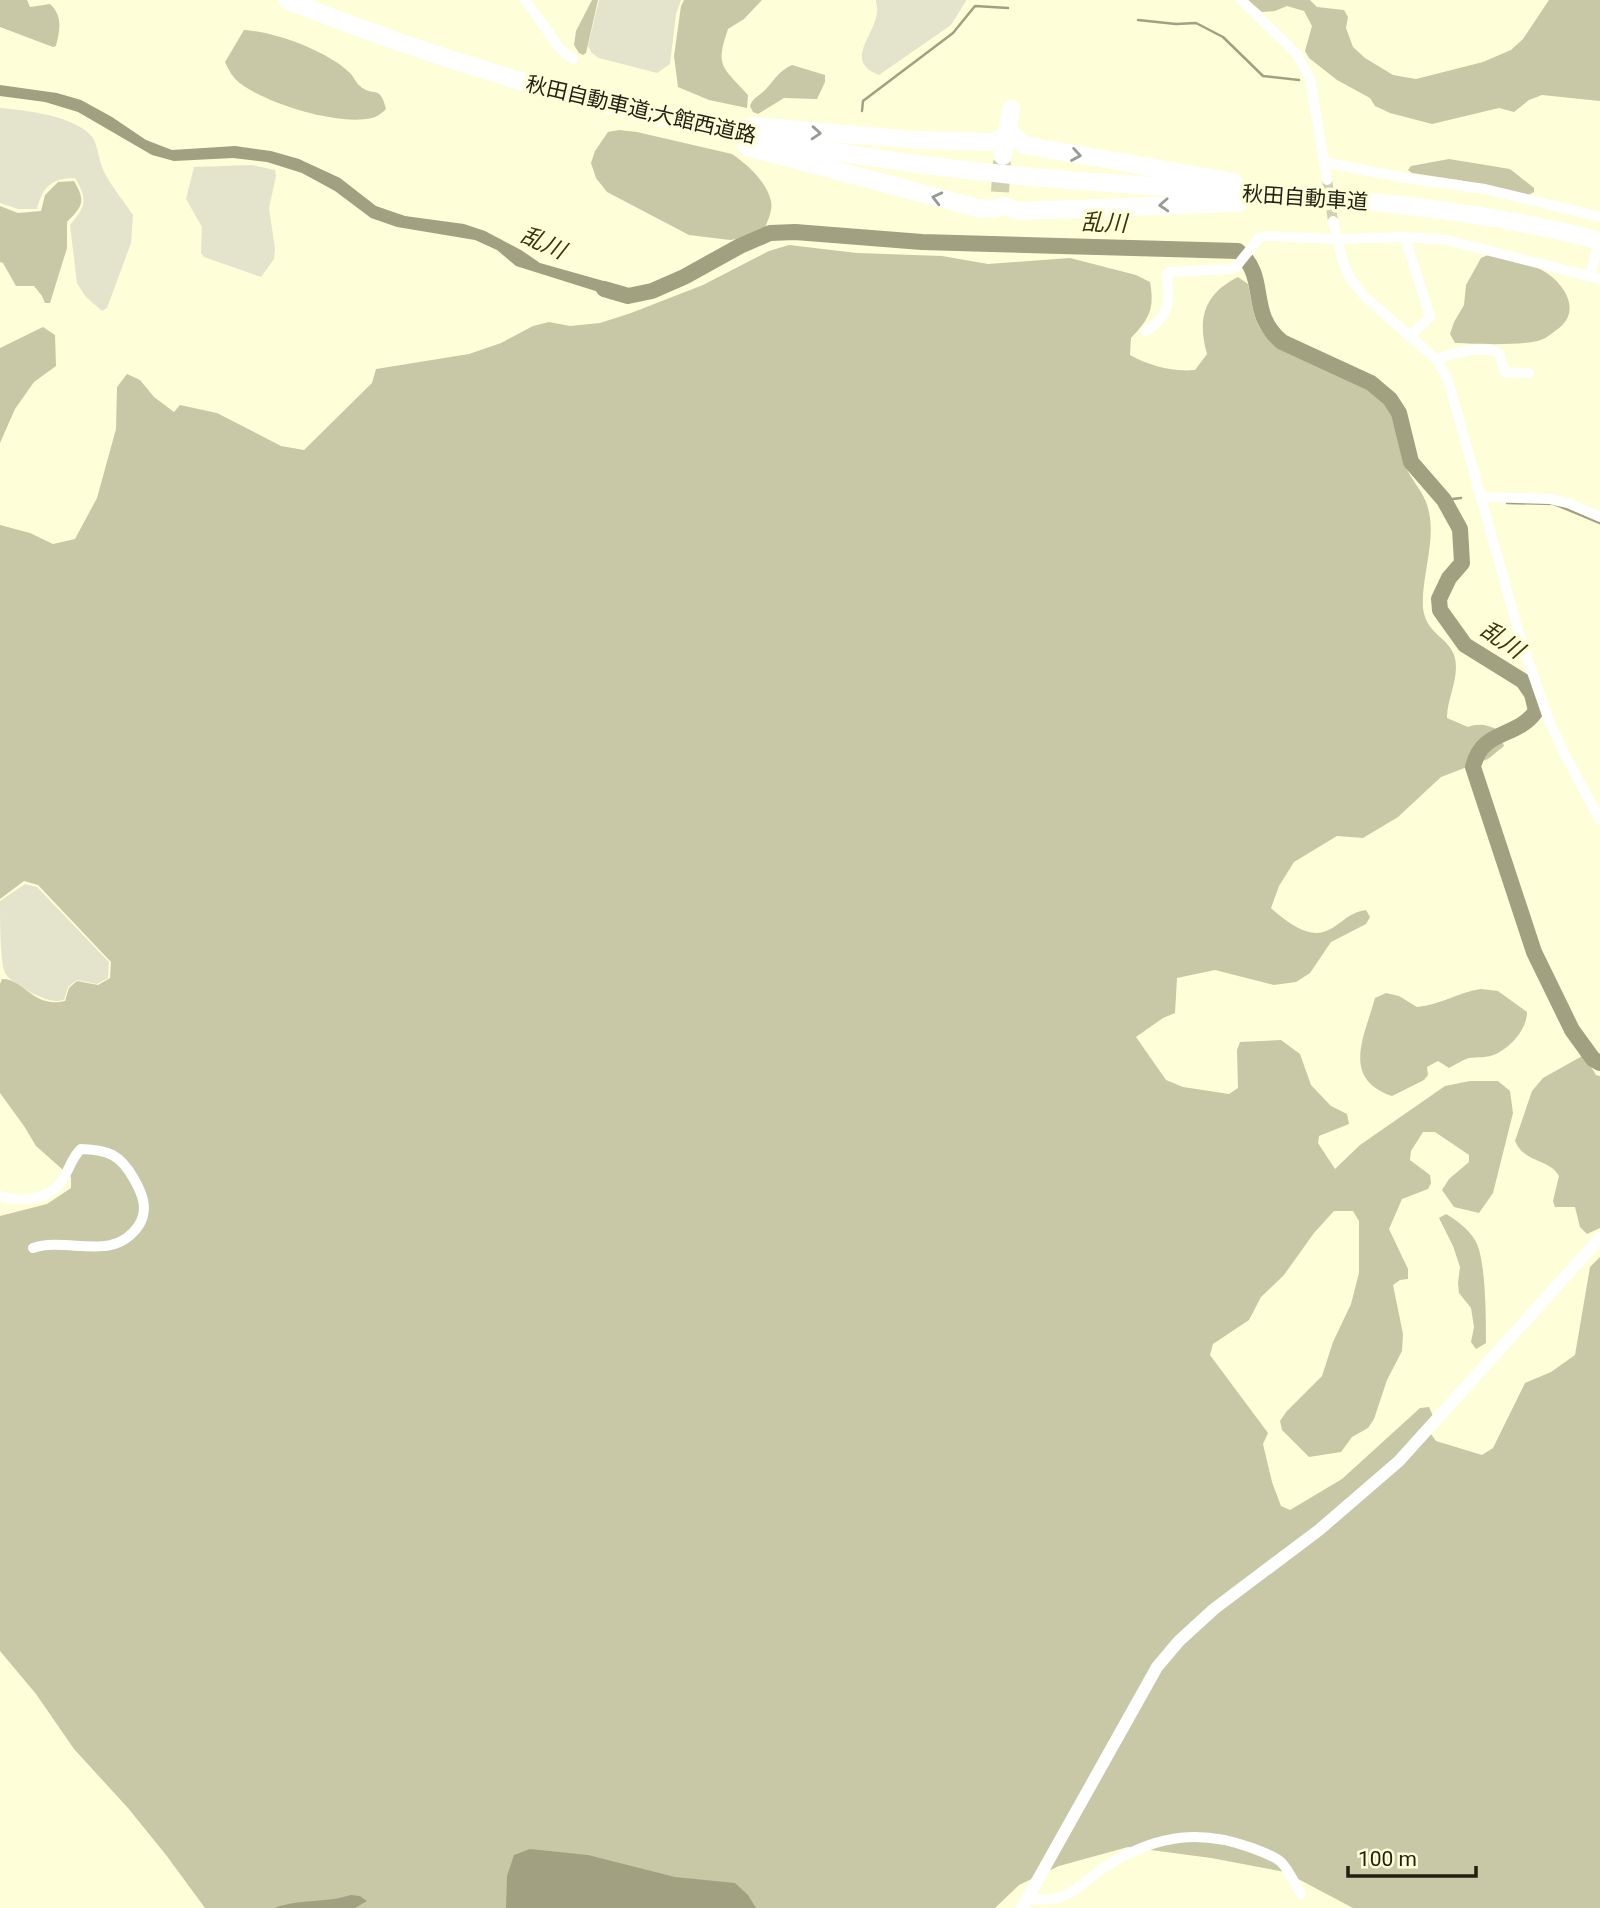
<svg xmlns="http://www.w3.org/2000/svg" width="1600" height="1908" font-family="Roboto,'Noto Sans JP',sans-serif">
<style>
.green{fill:#e4e4cc}
.forest{fill:#c8c8a7}
.water{fill:#a1a182}
.lines{fill:none;stroke-linecap:round;stroke-linejoin:round}
.stream{stroke:#a1a182;stroke-width:2.5}
.river{stroke:#a1a182;stroke-width:16}
.minor-tunnel{stroke:#d1d1b1;stroke-width:10;stroke-dasharray:10 5;stroke-linecap:butt}
.motorway-tunnel{stroke:#d1d1b1;stroke-width:18;stroke-dasharray:18 9;stroke-linecap:butt}
.minor{stroke:#fff;stroke-width:10}
.tertiary{stroke:#fff;stroke-width:12}
.motorway{stroke:#fff;stroke-width:18}
.oneway{stroke:#9a9a94}
.labels{text-anchor:middle;dominant-baseline:central;stroke-width:7;stroke-linejoin:round;paint-order:stroke}
.street-label{font-size:21px;fill:#1f1f12;stroke:#fefed9}
.water-label{font-size:23px;font-style:italic;fill:#37350c;stroke:#fefed9}
</style>
<rect width="100%" height="100%" fill="#fefed9"/>
<g class="green">
<path d="M599,0h82l-5,14 -6,50 -13,9 -58,-15 -7,-5 -4,-7z"/>
<path d="M876,0h90v1l-15,24 -72,50c-36,-14 -4,-39 -2,-63 1,-4 -1,-8 -1,-12z"/>
<path d="M0,108c25,2 77,8 93,30 5,8 6,25 12,36 8,14 19,28 28,41l-2,28 -24,65 -5,3 -17,-15 -8,-13 -7,-58c16,-19 18,-25 5,-47 -23,0 -32,8 -38,31h-19l-18,-6z"/>
<path d="M252,165l23,5 1,6 -7,32 6,41 -1,10 -13,18 -57,-20 -3,-4 1,-26 -16,-28 8,-32z"/>
<path d="M25,884l12,3 72,75 -1,16 -11,6 -20,-4 -9,7 -4,13c-13,3 -21,-2 -32,-7 -8,-4 -22,-12 -27,-20 -5,-11 -5,-58 -5,-72z"/>
</g>
<g class="forest">
<path d="M0,0h27l3,7 20,-3c13,12 10,26 6,42l-3,1 -53,-20z"/>
<path d="M592,0h6l-12,53 -3,2 -4,-2 -5,-8 2,-14z"/>
<path d="M684,0h78l-18,19 -16,10c-13,38 -6,37 20,66l-1,13 -38,-8 -31,-13 -4,-31 7,-50z"/>
<path d="M1248,0h62l7,7 27,3 4,7 -2,11 7,19 12,11 28,17 23,4 67,-17 28,-12 12,-11 26,-39h51v101l-58,-6 -13,5 -15,12 -15,-4 -67,16 -42,-11 -15,-7 -5,-8 -33,-18 -28,-22 -4,-7 7,-25 -8,-15 -17,-5 -12,5 -13,1z"/>
<path d="M244,30c32,2 83,21 106,43 4,4 6,10 10,13 13,12 20,-3 26,23 -4,4 -9,8 -14,9 -34,8 -104,-14 -131,-34 -8,-6 -12,-13 -16,-22z"/>
<path d="M792,65l33,10v7l-8,17 -33,-1 -26,16 -5,-2 -3,-6c3,-9 10,-10 16,-17 9,-10 13,-18 26,-24z"/>
<path d="M619,130l18,2 95,22c16,11 34,27 39,47 2,9 -3,19 -6,27l-16,9 -19,3 -41,-5 -82,-43 -11,-14 -5,-15 4,-12 13,-19z"/>
<path d="M1449,159l61,10 24,19v4l-6,3 -69,-15 -47,-7 -4,-3 3,-4z"/>
<path d="M74,181c12,20 9,25 -7,41v26l-17,55h-5l-3,-7 -8,-10h-18l-13,-23 -3,-1v-56l18,7 23,-2 4,-16 13,-13z"/>
<path d="M789,245l68,8 85,3 46,8 82,-6 66,17 14,7c5,27 -1,37 -19,56l-1,17c20,11 42,17 65,15l12,-16c-10,-35 -3,-60 31,-77l10,7c3,13 5,34 13,46 21,33 97,40 127,75 15,18 10,40 17,60 5,13 16,24 21,37 13,34 -5,71 -3,106 3,26 25,29 31,47 7,21 -7,42 -7,63l21,9c11,-4 20,-2 30,3l6,16 -16,13 -47,18 -43,40 -35,21 -26,-2 -43,26 -15,24 -8,22c13,12 37,31 55,23 16,-6 20,-18 40,-21l4,7 -4,7 -35,18 -21,31 -14,9 -22,3 -59,-15 -38,8 -2,35 -12,5 -27,19 30,43 17,7 46,7 9,-6 -1,-38 3,-8 41,-2 19,14 11,31 20,21 16,8 2,10 -30,12 -1,7 17,26 25,-24 85,-59 25,-5h28l12,10 3,22 -20,80 -14,20 -25,-6 -12,-17 7,-11 20,-17v-7l-34,-23h-12l-12,19 -1,9 20,15 1,8 -3,6 -26,10 -13,30 19,40v10l-8,1 -7,5 10,49 -1,17 -15,29 -13,39 -6,9 -16,9 -11,15 -32,5 -27,-27 -2,-9 7,-10 35,-35 11,-34 18,-38 8,-31v-52l-6,-10h-19l-20,22 -30,42 -23,22 -12,23 -36,24 -3,11 58,78 -5,11 9,38 9,24 9,4 52,-31 78,-71 9,-1 4,9 -7,11 10,14 46,14 11,-7 32,-65 26,-11 24,-17 15,-88 10,-10v651h-247l-68,-36 -74,-14 -83,-11 -69,19 -40,19 -24,23h-790l-39,-53 -38,-47 -54,-59 -38,-55 -36,-43v-435l47,-12 24,-16v-11l-35,-31 -12,-20 -24,-33v-109l2,-5c21,-1 32,30 63,22l4,-13 8,-7 21,4 12,-7 1,-16 -73,-77 -14,-4 -24,18v-374l30,8 23,11 22,-5 22,-41 19,-69 1,-42 10,-13 13,6 14,17 20,15 6,-7 37,8 64,33 23,4 68,-67 4,-14 93,-15 32,-11 32,-17 16,-4 21,4 30,-3 31,-10 72,-28 66,-34z"/>
<path d="M1488,255c16,4 38,6 52,14 25,13 44,44 15,62 -4,3 -9,7 -14,9 -20,6 -65,4 -86,3l-5,-9 4,-12 10,-17 2,-20 15,-27z"/>
<path d="M43,327l12,8 1,31 -22,16 -19,27 -15,34v-95z"/>
<path d="M1481,989l17,2 29,21c0,17 -16,35 -31,42 -9,4 -18,3 -27,4 -7,2 -14,7 -20,10l-11,-7 -11,6 1,8 -4,5 -32,16c-51,-18 -28,-58 -17,-98l11,-5 13,3 18,11c23,-2 42,-15 64,-18z"/>
<path d="M1584,1055l12,20 4,1v152l-13,6 -7,-7 -5,-20h-20l-2,-6 6,-25c-9,-17 -35,-13 -44,-35l17,-50 11,-13z"/>
<path d="M1446,1214c12,7 25,17 31,30 9,21 9,75 9,99l-10,6 -5,-7 3,-15 -3,-19 -12,-15 -1,-10 2,-16 -7,-21 -14,-28z"/>
</g>
<g class="water">
<path d="M0,85l57,8 24,7 31,17 34,23 26,10 63,-4 36,5 28,8 41,19 36,28 29,10 59,8 21,7 36,19 19,13 85,24 -4,12 -105,-33 -19,-16 -22,-10 -78,-13 -26,-9 -36,-27 -33,-18 -35,-11 -34,-4 -59,3 -22,-6 -74,-43 -33,-10 -45,-6z"/>
<path d="M530,1849l58,6 87,22 60,6 13,12 8,13h-250l1,-32 7,-21z"/>
<path d="M351,1895l9,1 7,5 -12,7h-81c24,-9 52,-5 77,-13z"/>
</g>
<g class="lines">
<g class="stream">
<path d="M1138,20l38,4 20,-1 27,14 40,39 36,4"/>
<path d="M862,111l1,-10 90,-68 22,-27 33,2"/>
<path d="M1444,500l17,-2"/>
<path d="M1507,503l47,1 46,19"/>
</g>
<path class="river" d="M604,289l24,7 24,-5 32,-14 56,-31 30,-13 25,-1 127,10 316,9c32,27 8,61 44,91l89,41 19,16 9,14 12,49 33,38 16,29 2,34 -13,15 -10,21 1,11 25,35 58,36 9,13 4,17c-19,28 -54,17 -63,56l61,185 38,78 21,29 7,4"/>
<path class="minor-tunnel" d="M1327,180l6,41"/>
<path class="motorway-tunnel" d="M1000,192l2,-31"/>
<g class="minor">
<path d="M525,0l37,51 11,8"/>
<path d="M1241,0l55,53 14,25 17,102"/>
<path d="M1324,162l81,16 80,11 115,28"/>
<path d="M1333,221l10,41 7,16 15,19 71,62 12,21 72,257 28,81 16,35 36,67"/>
<path d="M1405,237l25,80 -20,19"/>
<path d="M1590,277l7,-28"/>
<path d="M1146,331c24,-15 24,-31 21,-57l3,-2 61,-3 5,-2 24,-30 10,-1 67,3 68,-2 42,3 153,39"/>
<path d="M1436,359c18,-5 45,-15 63,-6l5,19 25,1"/>
<path d="M1483,497l67,2 18,4 32,14"/>
<path d="M0,1196c19,7 48,4 61,-14 8,-11 10,-24 20,-33 27,1 39,5 53,30 8,14 15,30 5,46 -26,39 -70,11 -106,23"/>
<path d="M1027,1899c48,5 51,-17 86,-37 46,-27 88,-33 139,-14 10,4 21,7 29,14 8,8 14,22 20,32"/>
</g>
<path class="tertiary" d="M1022,1908l135,-241 22,-26 35,-32 105,-79 80,-69 201,-223"/>
<g class="motorway">
<path d="M287,0c232,94 476,150 725,175 195,20 397,15 588,66"/>
<path d="M752,126l164,14 77,2 14,-7"/>
<path d="M1013,135l11,10 210,37"/>
<path d="M747,147l231,61 16,1 9,-3 16,5 219,-8"/>
<path d="M1003,156l8,-47"/>
</g>
</g>
<defs><path id="oneway-chevron" d="M-2-3.5L2.5 0L-2 3.5" fill="none" stroke-width="1.6" stroke-linecap="round" stroke-linejoin="round" transform="scale(1.75)"/></defs>
<g class="oneway">
<use href="#oneway-chevron" transform="translate(816 133) rotate(4)"/>
<use href="#oneway-chevron" transform="translate(1076 155) rotate(10)"/>
<use href="#oneway-chevron" transform="translate(937 198) rotate(-166)"/>
<use href="#oneway-chevron" transform="translate(1164 205) rotate(177)"/>
</g>
<g class="labels">
<g class="street-label">
<text transform="translate(641 110) rotate(13)">秋田自動車道;大館西道路</text>
<text transform="translate(1305 198) rotate(4)">秋田自動車道</text>
</g>
<g class="water-label">
<text transform="translate(1104 223) rotate(2)">乱川</text>
<text transform="translate(543 243) rotate(24)">乱川</text>
<text transform="translate(1502 640) rotate(34)">乱川</text>
</g>
</g>
<path d="M1348 1866v10h128v-10" fill="none" stroke="#1f1f12" stroke-width="3.5"/>
<text x="1358" y="1866" font-size="21" fill="#1f1f12" stroke="#fefed9" stroke-width="5" paint-order="stroke">100 m</text>
</svg>
